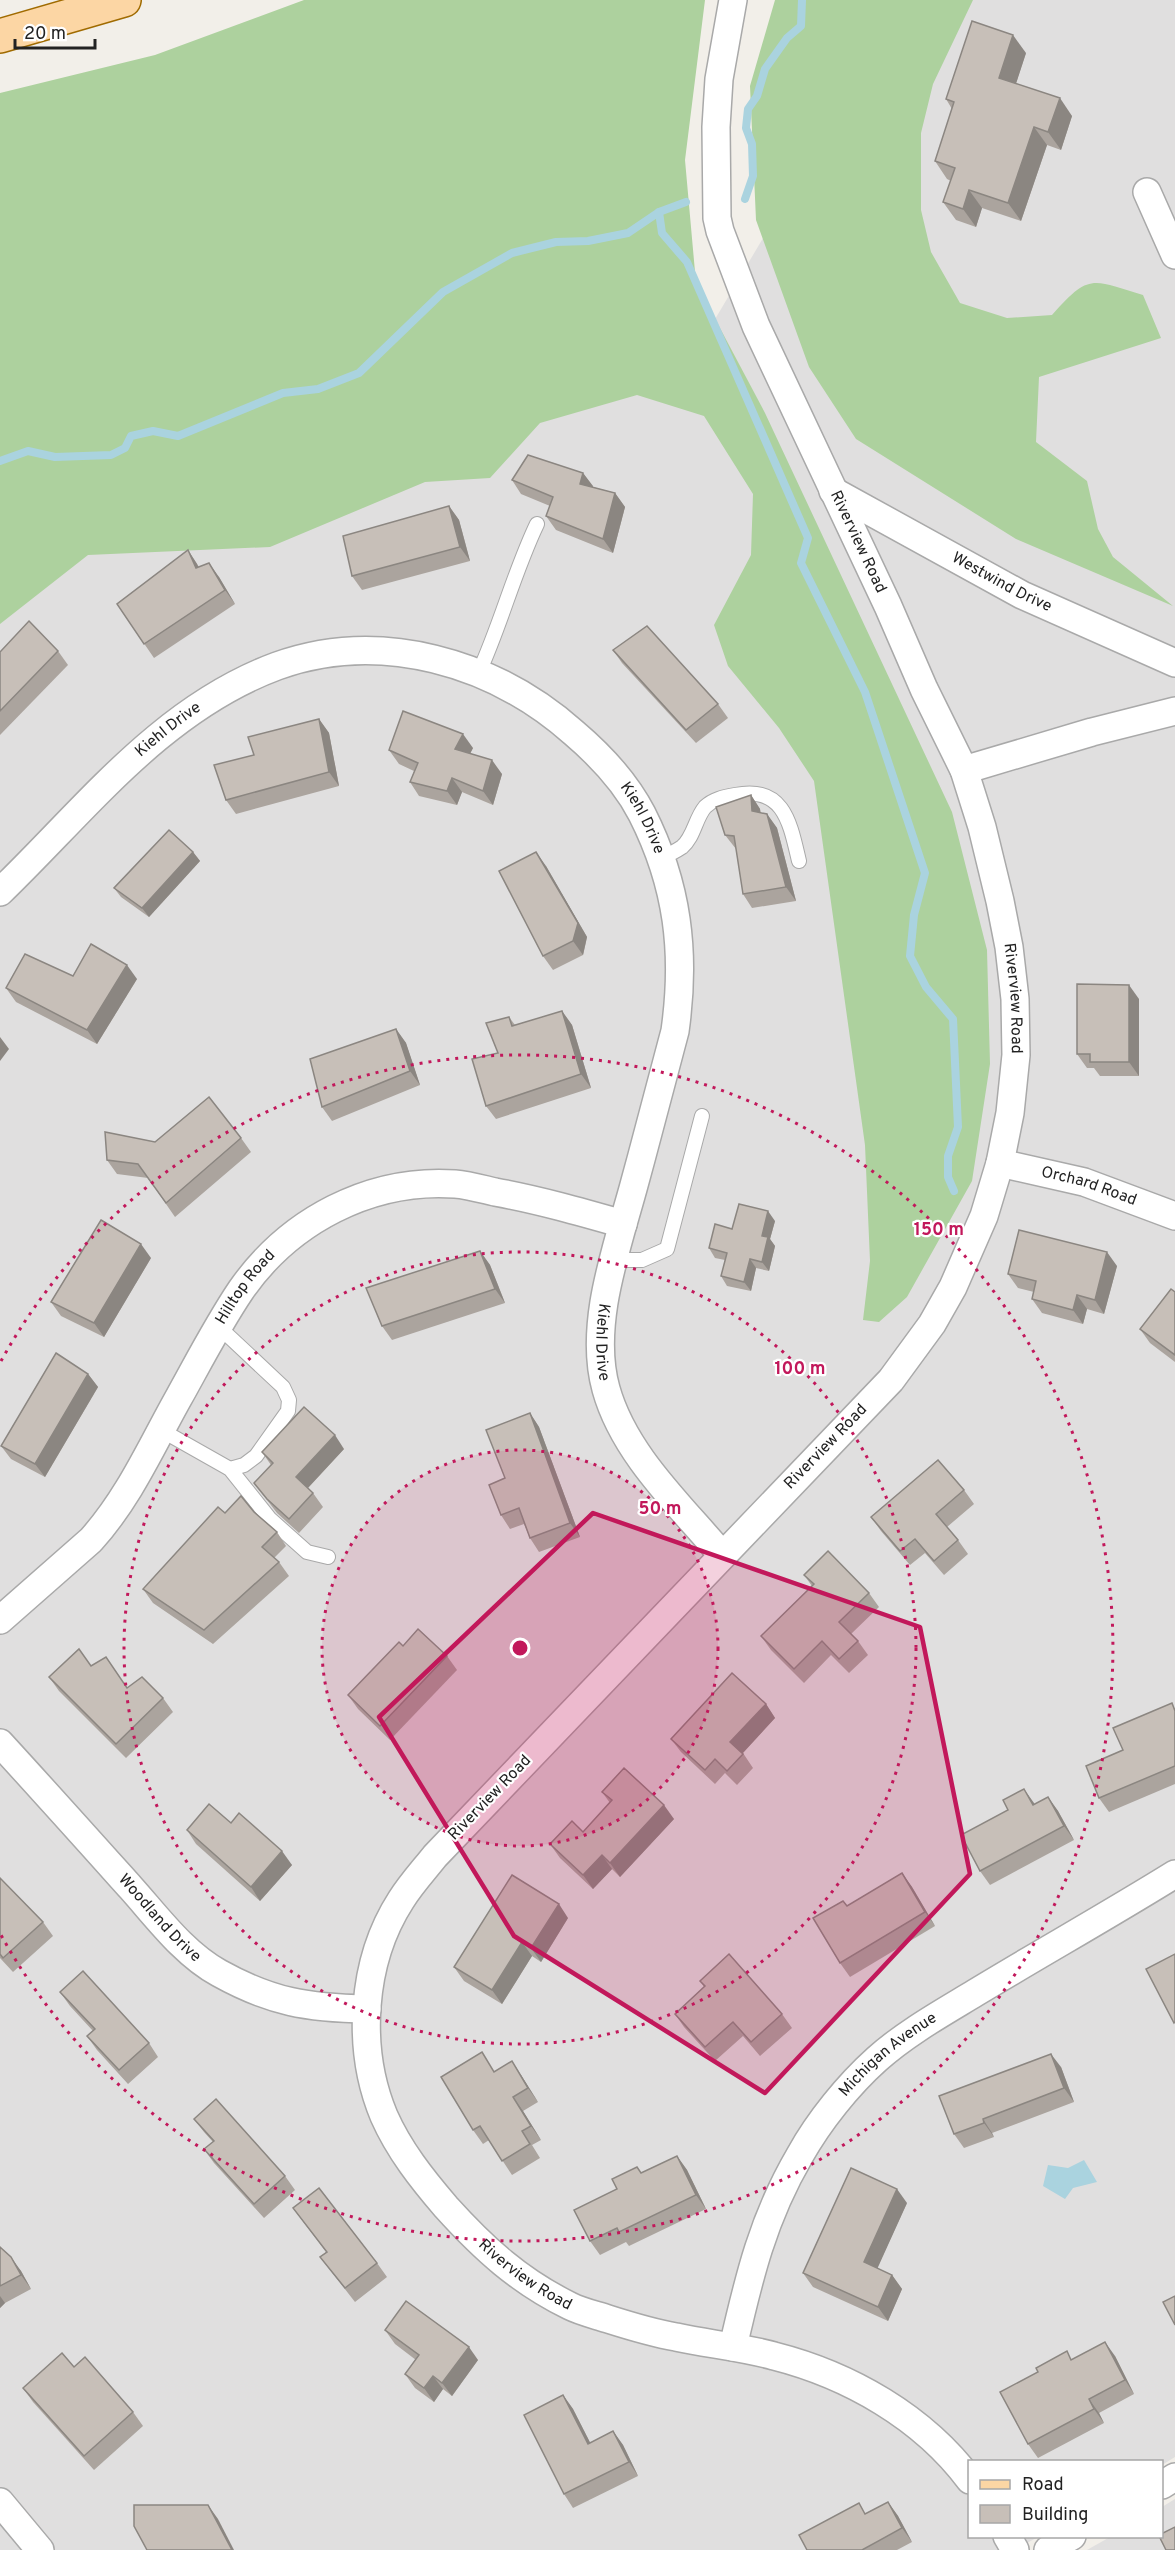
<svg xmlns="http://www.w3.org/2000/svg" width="1175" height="2550" font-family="Overpass,sans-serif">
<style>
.residential{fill:#e0dfdf}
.forest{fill:#add19e}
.water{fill:#aad3df}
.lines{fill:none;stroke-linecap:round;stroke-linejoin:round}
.stream{stroke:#aad3df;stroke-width:8}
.lane-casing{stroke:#a9a9a9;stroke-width:16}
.street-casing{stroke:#a9a9a9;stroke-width:30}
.primary-casing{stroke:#a06b00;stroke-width:36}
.lane{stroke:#fff;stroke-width:14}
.street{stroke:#fff;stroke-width:27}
.primary{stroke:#fcd6a4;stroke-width:33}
.wall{fill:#aba49e}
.shaded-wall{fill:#8b8681}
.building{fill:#c7bfb8;stroke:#8b8681;stroke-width:1.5}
.marked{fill:#c2185b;fill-opacity:0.2;stroke:#c2185b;stroke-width:4.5;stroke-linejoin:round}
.ring{fill:none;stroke:#c2185b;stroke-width:3;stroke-dasharray:3 6}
.labels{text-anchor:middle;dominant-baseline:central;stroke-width:4.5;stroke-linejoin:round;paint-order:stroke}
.street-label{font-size:16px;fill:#222;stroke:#fff}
.centre{fill:#c2185b;stroke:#fff;stroke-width:3}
.ring-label{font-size:18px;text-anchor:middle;font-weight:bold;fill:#c2185b;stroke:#fff;stroke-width:4.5;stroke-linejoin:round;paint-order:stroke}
</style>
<rect width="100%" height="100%" fill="#f2efe9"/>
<g class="residential">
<path d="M904,0h271v2457l-13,8v-3h-192v74l68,1 -24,13h-1014v-1957l81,-77 614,-163z"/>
<path d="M1175,2499v51h-88l23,-13 52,-1v-29z"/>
</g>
<g class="forest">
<path d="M304,0h401l-20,160 11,123 69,130 187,399 35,138 3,114 -18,117 -65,116 -28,25 -16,-2 7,-59 -5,-116 -51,-364 -35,-53 -51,-62 -14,-41 37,-70 2,-61 -49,-78 -67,-21 -97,28 -50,55 -65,4 -155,65 -182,8 -88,69v-531l155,-38z"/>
<path d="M775,0h198l-40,84 -12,49v77l10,42 29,51 47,15 45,-3c38,-43 40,-35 91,-20l18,43 -122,39 -3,65 51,39 11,48 15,28 60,49 -157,-67 -160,-100 -47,-72 -53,-147 -6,-134z"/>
</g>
<path class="water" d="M1084,2160l13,22 -24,6 -8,11 -22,-13 5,-21 20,3z"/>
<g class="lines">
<g class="stream">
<path d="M745,199l8,-23 -1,-32 -6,-16 2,-19 9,-13 8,-27 22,-31 14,-12 1,-26"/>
<path d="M659,212l3,21 25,29 121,276 -7,25 64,129 60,181 -11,42 -4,41 16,31 27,32 5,108 -10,29v21l6,14"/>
<path d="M0,461l28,-10 27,6 56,-2 14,-7 6,-12 22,-5 25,5 105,-43 35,-4 41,-16 84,-81 69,-39 44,-11 32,-1 40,-8 31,-21 27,-10"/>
</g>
<defs>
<g id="lane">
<path d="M479,672c22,-48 35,-100 58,-148"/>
<path d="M661,858c7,-3 15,-7 21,-11 12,-10 13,-28 23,-40 8,-8 19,-10 30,-12 49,-10 55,28 64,66"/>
<path d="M613,1260h29l25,-11 35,-133"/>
<path d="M219,1327l64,60 6,13 -1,11 -32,45 -12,9 -14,4"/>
<path d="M161,1430l69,39 40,50 37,33 21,5"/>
</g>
<g id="street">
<path id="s1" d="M733,0l-14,79 -3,48 1,91 3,13 36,95 132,280 36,83 40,81 18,57 18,74 9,46 6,52 1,56 -6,58 -10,50 -16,53 -31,71 -21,37 -41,56 -456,476c-11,14 -24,28 -34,44 -40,62 -45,149 -17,216 15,34 38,63 62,91 38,42 73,74 124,99 12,6 26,9 38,13 22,7 45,14 68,18 32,7 66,10 98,19 75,19 149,61 196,124"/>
<path d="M1147,192l28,63"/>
<path id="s2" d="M833,491l189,104 153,68"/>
<path d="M964,770l128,-38 83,-21"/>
<path id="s3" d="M0,892c86,-83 161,-183 277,-226 103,-37 217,-4 297,67 27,23 52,50 68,81 36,71 44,139 33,217 -14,52 -27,103 -41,154 -17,63 -46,140 -28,204 18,65 74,116 116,166"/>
<path id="s4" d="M1000,1163l84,19 91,34"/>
<path id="s5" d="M0,1620l91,-80c38,-42 61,-95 88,-143 20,-36 39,-73 62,-107 48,-69 129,-112 214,-106 13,1 27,5 40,8 44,8 86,20 128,32"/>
<path id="s6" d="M0,1743c44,48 87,96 131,145 26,29 53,66 88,85 52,29 89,35 148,36"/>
<path id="s7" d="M733,2347c16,-70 30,-129 67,-192 19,-34 48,-70 77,-96 29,-26 65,-46 98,-66 66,-40 134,-78 200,-119"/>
<path d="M1162,2485l13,-8"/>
<path d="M0,2502l40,48"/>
<path d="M1007,2536l8,14"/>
<path d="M1048,2550l24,-14"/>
</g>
<path id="primary" d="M0,36l124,-36"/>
</defs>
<use href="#lane" class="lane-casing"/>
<use href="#street" class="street-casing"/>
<use href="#primary" class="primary-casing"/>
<use href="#lane" class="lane"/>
<use href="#street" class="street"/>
<use href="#primary" class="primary"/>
</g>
<g class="wall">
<path d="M1026,53l-10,30 56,33 -11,34 -14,-5 -26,76 -39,-13 -6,19 -20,-7 -13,-18 8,-21 -4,-2 -12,-18 17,-52 -6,-10z"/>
<path d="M583,473l10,14 22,6 10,14 -12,46 -57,-23 -10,-14 4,-10 -29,-12 -9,-14z"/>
<path d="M449,506l10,14 11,41 -108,29 -10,-14z"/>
<path d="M188,550l11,17 20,10 16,27 -81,54 -37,-54z"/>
<path d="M613,650l105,54 10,14 -32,25 -74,-80z"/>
<path d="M58,651l10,14 -68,70v-83z"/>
<path d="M319,719l10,14 10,53 -103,28 -10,-14 28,-45z"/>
<path d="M473,748l-3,6 32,20 -9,31 -31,-13 -5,13 -38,-9 -9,-14 4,-11 -15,-7 -10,-14z"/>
<path d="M751,795l9,14 1,4 6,1 10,14 19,73 -44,7 -9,-14 -7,-45 -11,-14z"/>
<path d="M193,852l7,9 -51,56 -28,-20 -7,-9z"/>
<path d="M546,866l41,71 -4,18 -30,15 -10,-14z"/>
<path d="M73,976l64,3 -40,65 -81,-42 -10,-14z"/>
<path d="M1139,999v77h-39l-6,-8h-7l-10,-14z"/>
<path d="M562,1011l10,14 19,63 -95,31 -10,-13 12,-53 11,-36 6,8z"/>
<path d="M396,1029l10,14 14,42 -88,36 -10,-14z"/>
<path d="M241,1138l10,14 -76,65 -27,-39 -31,-4 -10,-14 48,-18z"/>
<path d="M775,1221l-5,18 5,7 -6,25 -13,-3 -5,23 -24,-5 -6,-10 4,-16 -10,-2 -6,-10 23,-19z"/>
<path d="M480,1251l10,14 15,38 -113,37 -10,-14z"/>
<path d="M151,1258l-47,79 -43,-21 -10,-14z"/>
<path d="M1117,1266l-13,48 -17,-5 -4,15 -41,-11 -10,-14 2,-7 -16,-4 -10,-14z"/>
<path d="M1175,1292v70l-25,-19 -10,-14z"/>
<path d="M88,1374l10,13 -53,90 -34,-18 -10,-13z"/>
<path d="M530,1413l9,14 41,110 -41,15 -9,-14 -6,-14 -14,5 -9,-14 4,-37z"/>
<path d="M344,1449l-36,39 5,5 10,14 -24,26 -22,-20 -23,-30 17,-18 -9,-13z"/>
<path d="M964,1490l10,14 -27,23 11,13 10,14 -24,21 -19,-22 -15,12 -29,-34 -10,-14z"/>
<path d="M254,1512l23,20 9,14 -12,12 5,4 10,14 -76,68 -60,-41 -10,-14 82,-76z"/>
<path d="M804,1575l65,18 10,14 -28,27 7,7 10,14 -19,18 -18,-18 -27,28 -33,-33 -10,-14 51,-50z"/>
<path d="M403,1646l44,10 10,14 -67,70 -32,-31 -10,-14z"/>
<path d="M91,1666l36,22 36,10 10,14 -47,46 -67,-67 -10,-14z"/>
<path d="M766,1704l9,14 -32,35 10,15 -16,17 -12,-12 -10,11 -34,-32 -10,-13z"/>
<path d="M1175,1708v76l-66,28 -10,-14 24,-48z"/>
<path d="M602,1792l72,27 -54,58 -8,-8 -19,20 -33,-31 -10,-14 33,-12 27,-29z"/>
<path d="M1048,1797l10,14 16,29 -84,45 -10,-14 55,-67z"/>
<path d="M231,1823l61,42 -32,36 -64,-57 -9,-14z"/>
<path d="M902,1873l10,14 23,39 -85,51 -10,-14 7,-57z"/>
<path d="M0,1878l43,44 10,14 -40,36 -13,-14z"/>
<path d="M568,1918l-27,44 -9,-6 -30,48 -38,-23 -10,-14z"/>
<path d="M700,1981l82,33 10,14 -32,28 -17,-20 -28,25 -31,-34 -9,-13 29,-27z"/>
<path d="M60,1992l89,51 9,14 -30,27 -31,-34 -10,-14 6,-5 -23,-25z"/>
<path d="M1061,2067l13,35 -82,31 2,4 -30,11 -10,-14z"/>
<path d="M495,2071l26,4 17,27 -15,9 18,29 -9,5 8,13 -28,17 -23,-35 -6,4 -10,-14z"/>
<path d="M194,2119l91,57 10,14 -31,28 -50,-55 -10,-14 9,-7 -9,-10z"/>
<path d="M677,2156l10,14 19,39 -77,37 -3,-4 -26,13 -10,-14 27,-52 25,-16z"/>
<path d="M907,2203l-30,65 15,7 10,14 -14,32 -75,-34 -10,-14z"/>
<path d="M293,2208l84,55 10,14 -32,25 -35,-45 6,-5z"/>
<path d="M0,2247l21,24 10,18 -26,14 -5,5z"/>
<path d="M385,2330l93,30 -26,36 -9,-7 -9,13 -19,-14 -10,-14 11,-14 -21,-16z"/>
<path d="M1115,2356l19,38 -35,19 5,10 -66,35 -10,-14 44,-85z"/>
<path d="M74,2367l59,45 10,14 -49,44 -61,-68 -10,-14z"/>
<path d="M563,2395l10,14 17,34 23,-12 10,14 15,31 -65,32 -9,-14z"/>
<path d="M888,2502l10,14 14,26 -15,8h-90l60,-36z"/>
</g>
<g class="shaded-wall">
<path d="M1013,35l13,18 -14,43 -13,-18z"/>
<path d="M1060,98l12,18 -11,34 -13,-18z"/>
<path d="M1034,127l13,18 -26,76 -13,-18z"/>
<path d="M969,190l13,18 -6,19 -13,-18z"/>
<path d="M583,473l10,13 -3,12 -10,-14z"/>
<path d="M615,493l10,14 -12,46 -10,-14z"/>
<path d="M449,506l10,14 11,41 -10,-14z"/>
<path d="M188,550l9,14 8,18 -9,-14z"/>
<path d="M209,563l10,14 16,27 -10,-14z"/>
<path d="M319,719l10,14 10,53 -10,-14z"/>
<path d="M463,734l10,14 -8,15 -10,-14z"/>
<path d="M492,760l10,14 -9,31 -10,-14z"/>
<path d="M452,778l10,14 -5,13 -10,-14z"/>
<path d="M751,795l9,14 1,16 -9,-14z"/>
<path d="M767,814l10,14 19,73 -10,-14z"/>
<path d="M193,852l7,9 -51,56 -7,-9z"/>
<path d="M536,852l10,14 41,71 -4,18 -10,-14z"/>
<path d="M127,965l10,14 -40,65 -10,-14z"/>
<path d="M1129,985l10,14v77l-10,-14z"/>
<path d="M562,1011l10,14 19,63 -10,-14z"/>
<path d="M396,1029l10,14 14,42 -10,-14z"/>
<path d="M0,1037l9,12 -9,12z"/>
<path d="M768,1211l7,10 -5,18 5,7 -6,25 -7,-9v-26z"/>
<path d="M141,1244l10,14 -47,79 -10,-14z"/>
<path d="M480,1251l10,14 15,38 -10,-14z"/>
<path d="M1107,1252l10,14 -13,48 -9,-14z"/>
<path d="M750,1259l6,9 -5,23 -7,-9z"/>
<path d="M1077,1295l10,14 -4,15 -10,-14z"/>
<path d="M88,1374l10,13 -53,90 -10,-13z"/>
<path d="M530,1413l9,14 41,110 -10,-14z"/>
<path d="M335,1435l9,14 -39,42 -9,-14z"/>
<path d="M766,1704l9,14 -35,38 -10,-14z"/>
<path d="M1024,1789l10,14 9,16 -10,-14z"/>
<path d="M1048,1797l10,14 16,29 -10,-14z"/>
<path d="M664,1805l10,14 -54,58 -10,-14z"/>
<path d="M282,1851l10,14 -32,36 -9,-14z"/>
<path d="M602,1855l10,14 -19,20 -10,-14z"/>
<path d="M902,1873l10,14 23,39 -10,-14z"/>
<path d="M559,1904l9,14 -27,44 -10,-14z"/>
<path d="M522,1942l10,14 -30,48 -10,-14z"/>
<path d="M1051,2054l10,13 13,35 -10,-14z"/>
<path d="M512,2061l9,14 17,27 -10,-14z"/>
<path d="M513,2097l10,14 18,29 -10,-14z"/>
<path d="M983,2119l9,14 2,4 -10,-14z"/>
<path d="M677,2156l10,14 19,39 -10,-14z"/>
<path d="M897,2189l10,14 -33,73 -10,-14z"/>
<path d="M11,2257l10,14 10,18 -10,-14z"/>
<path d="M892,2275l10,14 -14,32 -10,-14z"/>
<path d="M0,2296l5,7 -5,5z"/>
<path d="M1105,2342l10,14 19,38 -9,-14z"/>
<path d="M469,2347l9,13 -26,36 -10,-13z"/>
<path d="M433,2376l10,13 -9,13 -10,-14z"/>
<path d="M563,2395l10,14 25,49 -10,-14z"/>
<path d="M1089,2399l10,14 5,10 -10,-14z"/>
<path d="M613,2431l10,14 15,31 -9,-14z"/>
<path d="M888,2502l10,14 14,26 -10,-14z"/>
<path d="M208,2505l10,14 16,31h-2z"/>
</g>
<g class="building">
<path d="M972,21l41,14 -14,43 61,20 -12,34 -14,-5 -26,76 -39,-13 -6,19 -20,-7 12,-34 -20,-7 19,-59 -8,-3z"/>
<path d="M528,455l55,18 -3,11 35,9 -12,46 -57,-23 7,-19 -41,-17z"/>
<path d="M449,506l11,41 -108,29 -9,-40z"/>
<path d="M188,550l8,18 13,-5 16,27 -81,54 -27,-40z"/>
<path d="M29,621l29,30 -58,60v-59z"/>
<path d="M647,626l71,78 -32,26 -73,-80z"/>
<path d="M403,711l60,23 -8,15 37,11 -9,31 -31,-13 -5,13 -37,-9 8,-19 -29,-13z"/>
<path d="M319,719l10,53 -103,28 -12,-35 40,-10 -6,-18z"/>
<path d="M751,795l1,16 15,3 19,73 -43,7 -9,-58 -9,-1 -9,-28z"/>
<path d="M169,830l24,22 -51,56 -28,-20z"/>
<path d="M536,852l42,71 -5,18 -30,15 -44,-85z"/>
<path d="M91,944l36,21 -40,65 -81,-42 19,-34 48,22z"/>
<path d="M1077,984l52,1v77h-39v-8h-13z"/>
<path d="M562,1011l19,63 -95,32 -14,-47 26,-6 -12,-30 23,-6 3,9z"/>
<path d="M396,1029l14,42 -88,36 -12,-48z"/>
<path d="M209,1097l32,41 -75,65 -28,-39 -31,-4 -2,-28 50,10z"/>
<path d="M739,1204l29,7 -6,25 6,1 -6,25 -12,-3 -6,23 -23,-6 6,-23 -18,-5 6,-24 17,5z"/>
<path d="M101,1220l40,24 -47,79 -43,-21z"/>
<path d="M1019,1230l88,22 -12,48 -18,-5 -4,15 -41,-11 4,-18 -28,-7z"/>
<path d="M480,1251l15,38 -113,37 -16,-38z"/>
<path d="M1171,1289l4,3v63l-35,-26z"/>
<path d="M56,1353l32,21 -53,90 -34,-18z"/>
<path d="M304,1407l31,28 -39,42 17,16 -24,26 -22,-20 -13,-16 19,-20 -11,-11z"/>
<path d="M530,1413l40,110 -40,15 -11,-30 -18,7 -12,-30 16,-7 -19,-48z"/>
<path d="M938,1460l26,30 -28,24 22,26 -24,21 -19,-22 -15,12 -29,-34z"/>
<path d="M241,1496l13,16 23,20 -15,15 17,15 -75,68 -61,-41 75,-82 7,6z"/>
<path d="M828,1551l41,42 -30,29 19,19 -19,18 -17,-18 -28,28 -33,-33 53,-52 -10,-9z"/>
<path d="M418,1629l29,27 -67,70 -32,-31 51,-53 4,4z"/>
<path d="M79,1649l12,17 15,-9 21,31 15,-11 21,21 -47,46 -67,-67z"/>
<path d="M732,1673l34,31 -36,38 13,12 -16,17 -12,-12 -10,11 -34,-31z"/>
<path d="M1172,1703l3,8v55l-76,32 -13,-32 37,-16 -10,-22z"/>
<path d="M624,1768l40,37 -54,58 -8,-8 -19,20 -33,-31 22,-23 11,11 29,-32 -10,-8z"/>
<path d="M1024,1789l9,16 15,-8 16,29 -84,45 -19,-36 47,-25 -5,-10z"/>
<path d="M209,1804l22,19 8,-10 43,38 -31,36 -64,-57z"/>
<path d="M902,1873l23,39 -85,51 -27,-45 30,-17 4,5z"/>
<path d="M512,1875l47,29 -28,44 -9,-6 -30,48 -38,-23z"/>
<path d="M0,1878l43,44 -40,36 -3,-4z"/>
<path d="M729,1954l53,60 -31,28 -18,-20 -28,25 -30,-33 30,-28 -5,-5z"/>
<path d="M1175,1954v68l-1,1 -28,-54z"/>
<path d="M83,1971l66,72 -30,27 -32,-34 8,-7 -35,-37z"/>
<path d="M482,2052l12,20 18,-11 16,27 -15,9 18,29 -9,5 8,13 -28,17 -22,-35 -7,4 -32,-53z"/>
<path d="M1051,2054l13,34 -81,31 1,4 -30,11 -15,-38z"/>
<path d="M216,2099l69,77 -31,28 -50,-55 10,-8 -20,-22z"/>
<path d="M677,2156l19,39 -77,37 -2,-4 -27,13 -16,-31 43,-21 -5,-10 25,-12 4,6z"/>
<path d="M851,2168l46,21 -33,73 28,13 -14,32 -75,-34z"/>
<path d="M319,2188l58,75 -32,25 -25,-31 7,-5 -34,-44z"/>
<path d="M0,2247l11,10 10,18 -21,11z"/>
<path d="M1175,2296v29l-12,-23z"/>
<path d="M406,2301l63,46 -27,36 -9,-7 -9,12 -19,-14 14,-19 -34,-25z"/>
<path d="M1105,2342l20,38 -36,19 5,10 -66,35 -28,-52 38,-20 -2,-4 31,-17 4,9z"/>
<path d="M62,2353l12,14 11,-10 48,55 -49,44 -61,-68z"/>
<path d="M563,2395l25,49 25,-13 16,31 -65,32 -40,-79z"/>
<path d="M888,2502l14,26 -40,22h-55l-8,-15 60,-32 6,11z"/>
<path d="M134,2505h74l24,45h-85l-13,-24z"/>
<path d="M1175,2527v23h-9l-7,-14h2v-2z"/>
</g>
<path class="marked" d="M593,1513l327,114 50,247 -205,219 -251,-157 -135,-219z"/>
<circle cx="520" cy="1648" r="198" fill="#c2185b" fill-opacity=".12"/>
<g class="ring">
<circle cx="520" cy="1648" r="198"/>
<circle cx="520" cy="1648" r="396"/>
<path d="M1 1361A593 593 0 1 1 1 1935"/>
</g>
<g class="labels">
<g class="street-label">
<text stroke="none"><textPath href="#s1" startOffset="573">Riverview Road</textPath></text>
<text stroke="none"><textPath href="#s2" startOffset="192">Westwind Drive</textPath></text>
<text stroke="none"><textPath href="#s3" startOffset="234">Kiehl Drive</textPath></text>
<text stroke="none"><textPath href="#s3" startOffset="790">Kiehl Drive</textPath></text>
<text stroke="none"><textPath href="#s1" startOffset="1059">Riverview Road</textPath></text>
<text stroke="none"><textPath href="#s4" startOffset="92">Orchard Road</textPath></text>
<text stroke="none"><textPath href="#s5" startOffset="418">Hilltop Road</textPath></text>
<text stroke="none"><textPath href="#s3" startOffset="1330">Kiehl Drive</textPath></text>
<text transform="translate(826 1447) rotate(-46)">Riverview Road</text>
<text transform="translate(490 1798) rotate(-46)">Riverview Road</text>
<text stroke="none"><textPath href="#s6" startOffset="237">Woodland Drive</textPath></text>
<text stroke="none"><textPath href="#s7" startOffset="339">Michigan Avenue</textPath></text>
<text stroke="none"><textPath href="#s1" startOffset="2625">Riverview Road</textPath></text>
</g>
</g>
<circle cx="520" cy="1648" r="9" class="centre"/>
<g class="ring-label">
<text x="939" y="1235">150 m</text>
<text x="800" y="1374">100 m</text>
<text x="660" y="1514">50 m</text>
</g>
<rect x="968" y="2460" width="195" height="78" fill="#ffffff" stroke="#a7a7a7" stroke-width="1.5"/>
<rect x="980" y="2480" width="30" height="9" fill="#fcd6a4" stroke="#a7a7a7" stroke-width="1.5"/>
<text x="1022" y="2490" font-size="18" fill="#222222">Road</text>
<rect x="980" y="2505" width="30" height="18" fill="#c7bfb8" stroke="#a7a7a7" stroke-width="1.5"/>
<text x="1022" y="2520" font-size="18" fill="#222222">Building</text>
<path d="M15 39v9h80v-9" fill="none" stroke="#222222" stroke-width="3"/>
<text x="24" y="39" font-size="18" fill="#222222" stroke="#ffffff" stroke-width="4.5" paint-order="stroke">20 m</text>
</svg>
